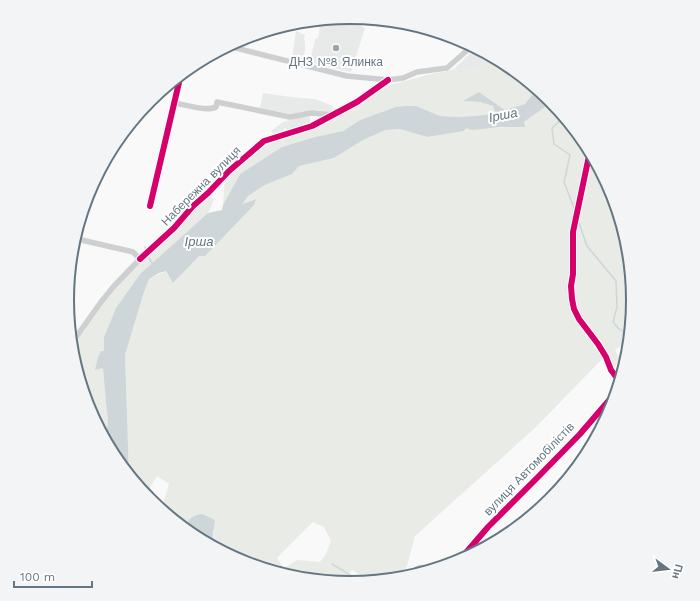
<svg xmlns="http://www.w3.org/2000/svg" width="700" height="601" font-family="'Work Sans',sans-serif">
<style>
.built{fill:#e8e9e9}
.green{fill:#e8ebe6}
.water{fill:#ced6d9}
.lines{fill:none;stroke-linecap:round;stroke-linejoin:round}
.stream{stroke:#ced6d9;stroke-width:1.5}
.minor{stroke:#cecfd0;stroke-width:5.5}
.cycleway-casing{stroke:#fff;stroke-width:8}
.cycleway{stroke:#d6006c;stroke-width:6}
.poi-dot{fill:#99a4ac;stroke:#fff;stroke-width:1.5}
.labels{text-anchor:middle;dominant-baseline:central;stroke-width:4;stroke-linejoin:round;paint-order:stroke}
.poi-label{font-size:12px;fill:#657683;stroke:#fff}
.street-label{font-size:12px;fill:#657683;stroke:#fff}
.water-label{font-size:13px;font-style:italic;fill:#60757c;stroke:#fff}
.rim{fill:none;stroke:#657683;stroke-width:2}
</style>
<rect width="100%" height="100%" fill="#f9f9f9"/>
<g class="built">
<path d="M350,17l7,1 -1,5 9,5 -14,44 -59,-14 4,-27 9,4 -1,3 1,5v7l-1,5 7,2 4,-18 3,-1 3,-18z"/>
<path d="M476,48l21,11 -38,16 -5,-6z"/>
<path d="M263,93l28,4 24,2 18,7 -2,7 -13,-3 -27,4 -31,-6z"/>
<path d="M310,117v7l-6,2 -12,2 -4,3 -3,-3 -10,7 -4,-4 12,-9 13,-4z"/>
<path d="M626,238l2,7 3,34 -1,1 -8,-24z"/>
</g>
<g class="green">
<path d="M497,59l11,6 30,25 -6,5 -7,9 -20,6 -26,-18 -15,9 16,1 13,4 4,8 -35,3 -22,-1 -24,-10h-12l-8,1 -36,13 -17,11 -28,6 -33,10 -42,27 -17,31 2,-28 24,-22 30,-16 29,-8 37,-19 45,-27 41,-11 17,-3 6,-2 5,6z"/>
<path d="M551,100l35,43 26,49 14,46 -4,18 8,23h1l2,22 -3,39 -15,10 5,9 -8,12 -8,-14 -68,70 -121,109 -8,30 -11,14 -28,2v-1l-15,-11 -16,13 -6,-1 -7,-7 1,5 -2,1 -25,-2 -12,-12 11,-7 23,2 6,-8 5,-13 -7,-14 -11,-5 -36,36 6,9 12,12 -54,-17 -28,-15c1,-6 0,-12 1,-18l-28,-7 -2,7 -23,-18 8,-27 -12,-8 -8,13 -4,7 -16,-20 -4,-121 18,-60 6,-16 17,-8 7,12 19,-21 61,-57 2,-6 -14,5 6,-8 18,-11 27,-11 7,-8 35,-8 29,-18 24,-10 13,-1 27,8 40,-9 57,-1v-5l21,-15z"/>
<path d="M206,195l8,4 -6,14 -68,61 -24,34 -12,29v14l-8,19 7,-3 3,36 2,18 -3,20 -17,-32 -16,-53 -1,-10 34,-47 35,-38z"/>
</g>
<g class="water">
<path d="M538,90l13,10 -6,7 -21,15 1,5h-25l-28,3 -5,-2 -4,3 -36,6 -27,-8 -14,1 -23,10 -29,18 -35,8 -7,8 -27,11 -17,11 -6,8 14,-5 -2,6 -49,51h-6l-26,27 -7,-12 -7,2 -10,6 -6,16 -18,60 4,121 -15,-18 -9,-17 3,-20 -2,-18 -3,-35 -8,2 3,-13 3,-6h3v-14l12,-29 24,-34 68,-61 14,-3 1,-5 17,-31 42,-27 33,-10 28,-6 17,-11 36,-13 8,-1h12l24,10 22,1 34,-3 -3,-8 -13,-4 -17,-1 16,-9 26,18 20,-6 7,-9z"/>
<path d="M202,514l13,6c-1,4 -1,9 -2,13 -1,5 1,9 0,14l-21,-11 -8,-7c4,-10 7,-13 18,-15z"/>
</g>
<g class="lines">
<g class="stream">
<path d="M564,117l-12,11 2,16 16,11 -6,27 10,26"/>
<path d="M579,223l8,23 29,35 1,26 -4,15 5,6 12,8"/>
<path d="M145,247l1,3"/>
<path d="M149,258l3,5"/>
<path d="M332,564l20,12 7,7"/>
</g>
<g class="minor">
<path d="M228,46l119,30 41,4 15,-2 14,-6 30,-4 25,-22"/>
<path d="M175,103c11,2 32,9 41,4l1,-5 73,15 22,-4 21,2"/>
<path d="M590,151l-17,81v42l-2,12 1,13 2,10 5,10 19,25 8,13 5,13 9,12"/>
<path d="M150,206l31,-132"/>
<path d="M140,259l34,-31 19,-22 15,-13 21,-22 35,-30 48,-15 45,-24 31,-22"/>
<path d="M70,264l20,-77"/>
<path d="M71,344l30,-42 13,-16 26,-27 -7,-7 -4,-1 -52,-12"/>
<path d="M457,563l31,-36 50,-50 42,-43 37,-43"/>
<path d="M407,578c8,-8 12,-15 24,-7"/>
</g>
<defs>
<g id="cycleway">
<path d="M590,151l-17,81v42l-2,12 1,13 2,10 5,10 19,25 8,13 5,13 9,12"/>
<path d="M150,206l31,-132"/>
<path d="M140,259l34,-31 19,-22 15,-13 21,-22 35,-30 48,-15 45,-24 31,-22"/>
<path d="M457,563l31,-36 50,-50 42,-43 37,-43"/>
</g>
</defs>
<use href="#cycleway" class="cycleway-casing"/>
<use href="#cycleway" class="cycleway"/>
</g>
<circle class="poi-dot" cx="336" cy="48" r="4"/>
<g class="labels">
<g class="poi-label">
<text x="336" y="62">ДНЗ №8 Ялинка</text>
</g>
<g class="street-label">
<text transform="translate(201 186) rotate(-45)">Набережна вулиця</text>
<text transform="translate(529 469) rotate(-46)">вулиця Автомобілістів</text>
</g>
<g class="water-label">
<text transform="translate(503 115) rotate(-11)">Ірша</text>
<text x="199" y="241">Ірша</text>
</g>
</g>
<path d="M0 0H700V601H0ZM74 300a276 276 0 1 1 552 0a276 276 0 1 1-552 0Z" fill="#f3f4f5" fill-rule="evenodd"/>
<path class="rim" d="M74 300a276 276 0 1 1 552 0a276 276 0 1 1-552 0Z"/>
<g transform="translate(668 569) rotate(105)" stroke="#ffffff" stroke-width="3" paint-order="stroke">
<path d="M0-3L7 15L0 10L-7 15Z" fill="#657683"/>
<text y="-6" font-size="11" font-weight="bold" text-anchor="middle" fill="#657683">Пн</text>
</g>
<path d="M14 581v6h78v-6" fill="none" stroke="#657683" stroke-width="2"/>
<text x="20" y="581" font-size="12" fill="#657683" stroke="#ffffff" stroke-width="3" paint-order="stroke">100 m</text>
</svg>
